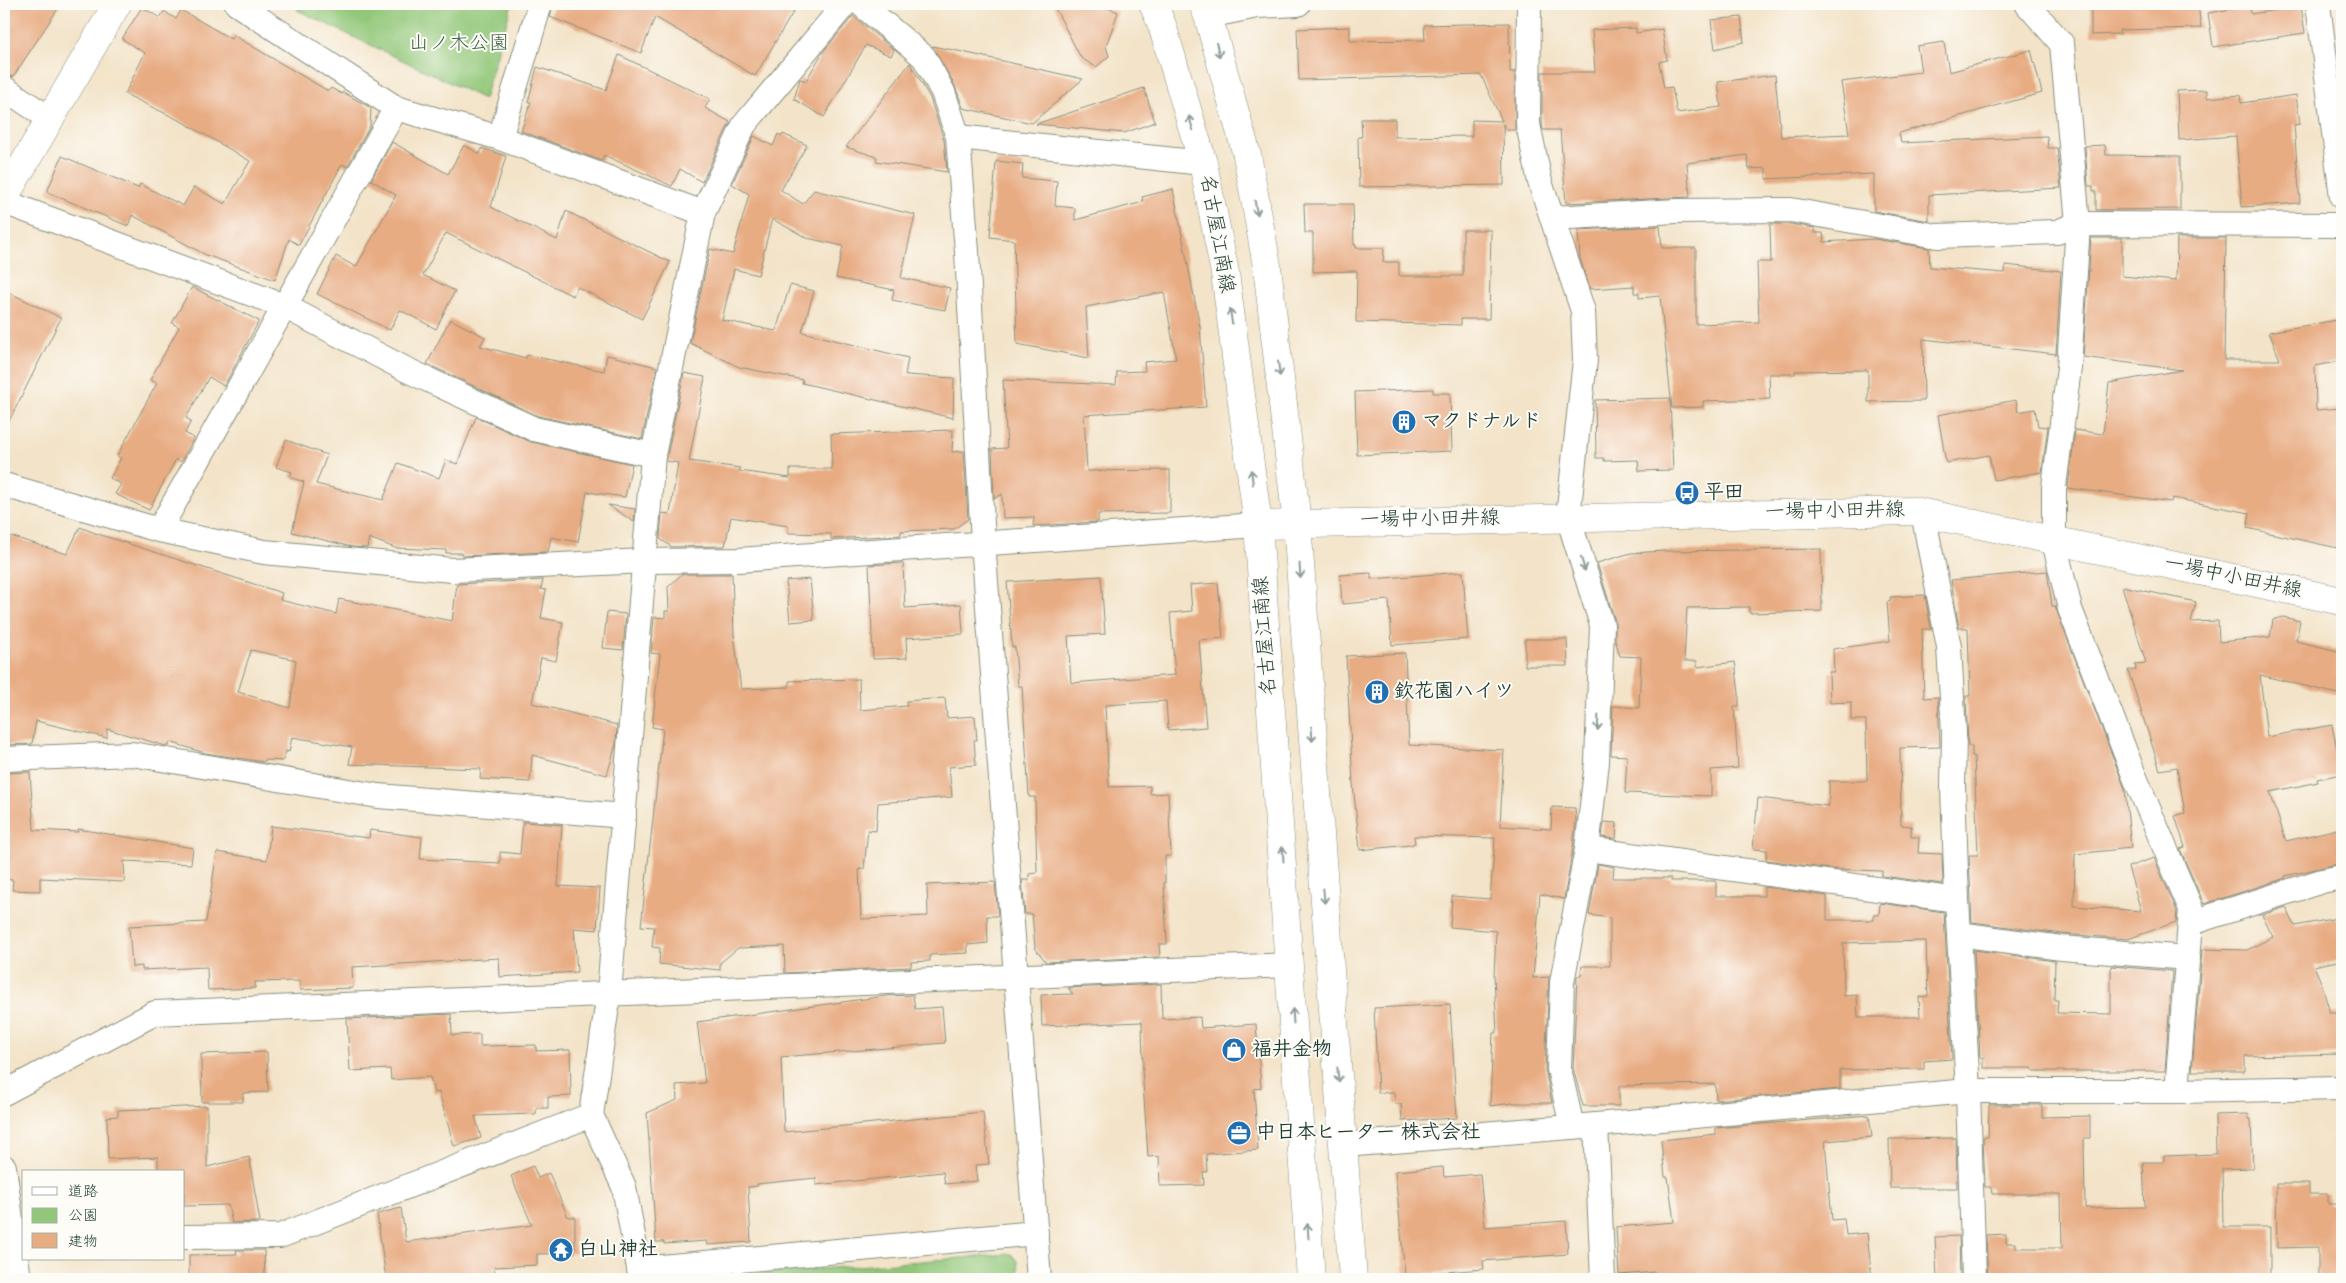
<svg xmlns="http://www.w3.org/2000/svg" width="2346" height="1283" font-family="'Indie Flower','Klee One',sans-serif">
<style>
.green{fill:#92c779;stroke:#588256}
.building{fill:#e8ac83;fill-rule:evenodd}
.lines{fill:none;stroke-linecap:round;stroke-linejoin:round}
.street-casing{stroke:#89907e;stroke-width:26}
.secondary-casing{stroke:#89907e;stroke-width:29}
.primary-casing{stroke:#89907e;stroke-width:29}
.street{stroke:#fff;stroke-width:24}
.secondary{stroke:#fff;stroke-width:28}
.primary{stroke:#fff;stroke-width:28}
.oneway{stroke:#8f9e9a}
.labels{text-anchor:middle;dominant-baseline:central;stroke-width:4;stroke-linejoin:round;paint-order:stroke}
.park-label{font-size:20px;fill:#3c6045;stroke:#fdfcf7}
.street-label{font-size:20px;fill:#1f3d34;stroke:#fdfcf7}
.poi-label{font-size:20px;font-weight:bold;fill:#1f3d34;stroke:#fdfcf7;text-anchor:start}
</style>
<rect width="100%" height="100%" fill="#fdfcf7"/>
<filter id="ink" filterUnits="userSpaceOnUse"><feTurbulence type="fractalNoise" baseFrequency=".02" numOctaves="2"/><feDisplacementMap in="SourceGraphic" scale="10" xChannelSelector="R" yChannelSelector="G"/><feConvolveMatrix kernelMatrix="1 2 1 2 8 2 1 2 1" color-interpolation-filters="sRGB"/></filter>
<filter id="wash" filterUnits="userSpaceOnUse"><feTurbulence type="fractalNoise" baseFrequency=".0096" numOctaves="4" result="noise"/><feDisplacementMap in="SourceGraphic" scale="20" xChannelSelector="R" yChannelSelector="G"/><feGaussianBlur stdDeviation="1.12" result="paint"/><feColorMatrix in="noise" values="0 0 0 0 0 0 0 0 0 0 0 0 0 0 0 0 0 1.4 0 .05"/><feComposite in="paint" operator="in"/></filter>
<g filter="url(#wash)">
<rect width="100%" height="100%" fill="#f3e3c8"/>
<g class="green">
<path d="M301,4h211l-28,95 -187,-89z"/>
<path d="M1011,1254l7,7 1,18h-327z"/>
</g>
<g id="blocks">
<g class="building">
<path d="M4,4h57l-48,73 -9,-3z"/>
<path d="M553,4h245l-43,72 -100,-59 -14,36 -91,-36z"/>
<path d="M1053,4h45l20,8 -12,34 3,10 -13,11 -15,-9z"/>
<path d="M2091,4h107l3,24 -82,2 1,4 -29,1z"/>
<path d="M2250,6l1,8 50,-8 4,27 -92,14 -5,-34z"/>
<path d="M142,7l18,11 4,-7 12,8 5,-9 50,29 2,-4 95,56 3,-3 11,6 1,-2 28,16 -1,18 -23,41 -5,-3 -43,81 -10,-6 -14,41 -69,-25 -74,-40 -4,11 -81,-34 15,-36 76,32 2,-4 43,22 11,-19 31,17 25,-43 -69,-40 -56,-27 20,-41 -23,-14z"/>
<path d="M853,16l41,34 -3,6 -25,-11 -42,72 -30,-18 6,-20 6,2 16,-28z"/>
<path d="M1741,17l3,25 -29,7 -4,-29z"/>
<path d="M1509,23l1,49h5v58h-9l-3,-6 1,61 -145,2 -1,-50h4l-1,-18h34v18l77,-1v-16l30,1 -21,-46 -182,5 -2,-51 53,-2v14l75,-1 -1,-15z"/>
<path d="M1636,28v5l26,-4 5,31 -8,2 5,26 8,-1 5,26 44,-6 -3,-25 57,-7 6,62 68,-3 -8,-52 80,-10 -4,-26 27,-4 5,30 82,-22 11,43 -143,40 2,10 146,-7 1,12h9l4,40 -132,7v26l-55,-10v-37l-108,5v-11l-17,1 -2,-14 -60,8 3,34 -124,6 -6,-73h-17l-1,-7v-51h53l-3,-42z"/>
<path d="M932,46l26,5 125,28 -51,44 -69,-15 -8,-22z"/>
<path d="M619,55l91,44 -5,9 25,14 -28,60 -22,-13 -8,17 -68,-31 -2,6 -81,-30 10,-29h-3l9,-35 69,23z"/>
<path d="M910,63l20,35 14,42 3,32 -71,-11 1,-4 -31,-10z"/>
<path d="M1144,88l11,34 -31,11 -88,-9z"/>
<path d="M2207,90v8l33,-3 1,8 55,-8 4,29 -6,1 6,78 -58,4 -6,-71 -57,4 -2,-49z"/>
<path d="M778,134l4,2 1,-2 24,11 -26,45 22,14 11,-14 101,25 -14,63 49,10 -5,22 -53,-10 2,-10 -58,-12 7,-32 -36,-8 -35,-19 -14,56 -24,-6 -12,51 54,11 14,-46 24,6 -12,41 106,26 -3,17 49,3 -1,40 -151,-35 1,-3 -64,-13 -49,-24 20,-94 23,5 16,-60 -17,-10 22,-48 19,10z"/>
<path d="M392,142l56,32 16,-29 16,9 2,-6 24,8 -15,51 66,33 9,-29 104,51 -28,57 -65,-32 -4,9 -127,-63 -23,42 32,16 -19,38 -36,-19 -10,20 -73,-36 19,-38 20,11 40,-72 -25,-15z"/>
<path d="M2105,145l1,10 74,1v53l-84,1v-19h-3v-5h-5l-3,-40z"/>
<path d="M996,161l27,3 -1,14 35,3 -2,25 20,2v12l68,-18 -1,-5 31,-8 27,138 6,80 -122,8 3,56 83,-1v43l-72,1v8l-65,4 1,-9 -31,1 -1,-24 -8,5 -2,-50 15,-1 -4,-68 113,5 1,-13 28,-1 -1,-9 32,-3 -12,-67 -78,15 3,51 -72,-14 -3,-104 -24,-3z"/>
<path d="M1304,204h49l1,41h2v3h28l-1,14h16v13l3,1h61v-46h28l-2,89h-28v6l-105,-3 1,-51 -44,1v-39h-8z"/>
<path d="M1770,224h20l25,4v5h8l1,9 50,-3 55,9 1,19 75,6v-8l56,6 -5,83 -133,-15 1,62 -56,1v-32l-73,1v3h-26l1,25 -67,2v6l-31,1 -12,-112 -21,2v-5h-5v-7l-44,3 -10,-31 -2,-28 82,-4 2,22h34v76l63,-2 -2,-60h14z"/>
<path d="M2091,238h31v38l54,5 1,-43h49l-2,122h56l-11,-28 73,-13v42l-27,5 1,44 26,-2v141l-95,-21 3,-15 -78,-15 -1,4 -103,-14 7,-58 28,4 6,-51 73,-13 -99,-13z"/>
<path d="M192,287l67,34 -35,65 -15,-9 -23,41 5,3 -6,12 9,5 -13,24 -5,-3 -27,51 -34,-16 6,-10 -11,-6 11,-20 -4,-2 40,-73 -7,-3 29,-53 -7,-4z"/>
<path d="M4,290l57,28 -57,113z"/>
<path d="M450,319l35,18 -5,9 46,12 1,-3 77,16 3,-16 50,12 -15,72 -104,-23 -111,-52z"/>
<path d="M684,373l21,4 -16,84 51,7 -1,3 51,7v-9h42l-1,-35 122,-4 -1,22 12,-1 4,68 -14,10 -53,2v4l-70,4v-5l-43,-1v-7l-57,-9 -6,29 -53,1 -12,-8 2,-26 8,1 8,-51 -12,-2z"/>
<path d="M1433,389v4h17l2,58 -95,4 -2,-63z"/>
<path d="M1670,398l3,72 -34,1 -1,-11 -34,1v-3h-8l-1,-58z"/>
<path d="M2016,400l2,12 17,-3 3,17 10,1 -6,45 -48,8 -5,-25 -43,8 -8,-48z"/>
<path d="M476,417l55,25 101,22 -7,33 -38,-5 -9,50 -27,-5 -3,15 -86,4v-3h-16v-3l-51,-2 -26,-10 -2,10 -15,-1 -60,-15 12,-50 -14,-5 2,-5 -16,-5 10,-27 41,15 -11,29 67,16 15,-37 41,15 7,-18 11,4z"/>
<path d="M608,505l27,4 -1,13z"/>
<path d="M80,527l15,6 187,60 -2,7 56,14 3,-15 113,22 5,-37 86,-4 -2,9 5,1 -5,28 22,4 -7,39 -15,-3 -9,45 85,22 -1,19 -9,31 -75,-20 -2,27 -50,-3 1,-10 -132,-5 3,-17 -60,-10 -3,15 -3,-1 -3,10 -18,-1 -1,2 -59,-9 -35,-11 -1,4h-3l-59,-17v9l-71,-17 -4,23 -28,1v-211l63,20zM251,650l45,10 -6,48 -52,-16z"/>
<path d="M1821,549l1,62 -73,2v-6l-62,1 -3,53h13v6l38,-5 4,31v13h-5l4,62 -27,2v26l-86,-3 2,-37 -16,-1 2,-49 26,2 2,-51 -21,-1 -5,-16v-19l-18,-58 34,-10 33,-2z"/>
<path d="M903,563l2,45 56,-4 2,30 -57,4 1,20 -34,1 -4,-94z"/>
<path d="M2047,571l5,35h3l70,183 6,59 -56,6 -1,52 67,5 -13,-44 26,-9 23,53 -1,11 -48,17 -66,-5 -90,-12 -3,-67h9l-4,-99h-2v-10h-4l-2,-50h4l-2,-68h-9l-8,-48z"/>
<path d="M1463,572l5,67 -76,6 -3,-45 -47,4 -2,-29 31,-2v6z"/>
<path d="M682,574h50l2,61 7,54 48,-2v-6l70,-2 1,31 47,-4 -1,-5 39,-3 2,20 28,-2 2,24h-3l2,25 -27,2 3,30 -74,6 -2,28 -8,-1 -4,39h-5l2,50 67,-3 -1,-31 68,-3 3,34h-11l1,27 -21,2 1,8 -38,2v6l-19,1v5l-126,6 -1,-27 -46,2 -18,15v7l-61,-6 1,-16 -8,-1 2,-20 -13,-1 22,-197 -11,-2 8,-73 -9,-1 3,-36 11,1v-7h4l-1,-24z"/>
<path d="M1101,576l4,58 -37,2 3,47 104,-8 -5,-62 22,-2 -2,-26 28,-2 5,55 -24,2 7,87 -38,3 -2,-29 -61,4 4,82 41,-1v8l18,-1 3,63h-6v27h-1l3,61h-8l1,13 -114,5 -11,-14 -3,-34h-7l-3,-34h7v-6l8,-1 -2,-76h-6l-7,-111h-4l-3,-39h-3l-5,-65z"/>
<path d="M810,579l4,41 -24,2 -4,-41z"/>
<path d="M2122,586l74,16 -5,20 27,-1 1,21 51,-5 3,-17 10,-3 17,4 -4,20 46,11v43l-82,-20 7,62 65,-12 10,49 -25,5 1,3 -48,10 16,49 56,-13v35l-57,13 1,2 -82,26 -24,-55 5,-2 -10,-31 10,-3 -8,-46 -17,3 -32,-100h8l-1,-6 11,-1z"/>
<path d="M1925,595l6,34h-9l2,69 14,-1 2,50 -40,1 1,77 10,1v11h8l-1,16 24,1 1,30 -61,-8v-5l-52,-2 -64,-9 1,-10 -14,-1 5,-51 71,8v-25h38l-1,-61h-15v-18l-21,1 -1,-31h5l-1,-23 57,-8 -3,-39 4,-1 -1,-4z"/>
<path d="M607,612l19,2 -3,36 -20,-2z"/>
<path d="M1525,639h42l1,27h-43z"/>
<path d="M1405,653l4,92 95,5 -4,76 51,3 1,-22 23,1 1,12 -3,27 -9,52 -24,-5 -7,84 16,-1 -4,92 7,34h-40l-22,3 3,-73h4l-3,-57 2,-45 -46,-4 2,-31 38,3 5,-61 -81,-2 1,7 -5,2 -50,5 -7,-66 -7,-128z"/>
<path d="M30,772l4,58 44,2v-3l115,19 -2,16 -67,-3 1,21 -85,-4v13l-28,-1 1,-10 -9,-1v-106z"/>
<path d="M523,822l39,3 -4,61 42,2 -3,42 -23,-2 3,44 -77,5 -1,-19 -147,9 1,21 -53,2v-9l-45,1v6l-47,2 -1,-23 -65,3v-4l-10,1 -3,-41 77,-4 11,-70 50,8 4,-34 98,12 1,-8 52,7 -2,22 80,4v-11l20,2z"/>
<path d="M1604,822l13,1 -1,16 -14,-2z"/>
<path d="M1598,864l16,3 -1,11h58v3h45v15h48v-9l63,9v24h47v-5h5l1,-12 64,9 8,147 -28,2v8l-84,1v19l-124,11 -1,-16 -96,2v20h-36l-10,-38 4,-92h4l1,-10h28v-48l-21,-3zM1926,941l2,55 -9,1 1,20h-62l-1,-22 -13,1 -1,-53z"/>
<path d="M2286,907l9,19 47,-9v43l-28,6 7,16 9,31h12v41l-97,2v15h-53l10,-122 45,1 26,-13 -11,-22z"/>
<path d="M1974,950l81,11 -1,39h4l-1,13 54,1v-48l61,5 -7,100h-132l-1,-3h-49v-10h-3z"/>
<path d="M1161,984l1,35 38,-2 1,11 55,-4 5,64 -7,1 4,61 -52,4 1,18h-4l1,13 -44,1 -1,-30 -11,1 -6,-89h1l-1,-46 -100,4 -1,-31 32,-1 -5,-6z"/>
<path d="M913,995l2,14 27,-2 3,36 -164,14 3,75 199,-20 6,52 -14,1 2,16 -32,3 -2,-12 -127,13v-7l-59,6 1,2 -10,1 3,55 -44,3 -1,-4 -42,3v-2h-8l-9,-129 30,-13 -1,-15 29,-2 -8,-61 189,-26z"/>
<path d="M1450,1004l7,114 -55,3 -1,-17h-6l-1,-12 -16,1 -4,-85z"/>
<path d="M451,1014l1,21 28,-1v12l56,-1v6l34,-1 1,46 -23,1v11h-12v6l-61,2 6,22 -27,8 -15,-54 -5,1 -4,-16 -39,3 -1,-11 -40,2 -3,-52z"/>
<path d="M267,1052l1,40 -25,1v9h-41l-1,-48z"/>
<path d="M1989,1105h53v12l48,-1v22h-6l1,70 60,-1 -2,-45h21v-6l52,-2 -1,-39 33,-1 1,5h2l2,49 -31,1 1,58h47v52h-282l-2,-44 20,-1v9h10v5h46l-1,-54h-69l-1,-7h-6l-2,-50h5z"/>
<path d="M207,1106v61l42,-10 11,65 -28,1 -4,-18 -44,1v-34h-26v-15l-50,2 -1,-42 11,-1v-6z"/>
<path d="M1869,1115l3,22 -47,4 7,79 12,-1 2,16 21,-2 5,46h-216l-1,-7 -36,3 -3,-48 58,-5 -6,-45h-3l-4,-37 55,-6v-6z"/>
<path d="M1956,1138l1,50h-67l-1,-49z"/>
<path d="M533,1166l5,12 11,-5 19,44h7v36l-38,1v11l-43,2 2,12h-110l-9,-65 24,-6 5,34 126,-17 -21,-49z"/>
<path d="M1443,1167l1,10 36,-3 5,53 81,-6 2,33 -85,7 1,8 -79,6 -10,-104z"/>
<path d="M2276,1184h33v10h19v10h14v75h-24v-32l-41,1z"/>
<path d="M1959,1236l1,43h-23l-2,-42z"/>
<path d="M236,1250h28l1,29h-76v-24l48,-1z"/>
</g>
</g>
</g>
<g filter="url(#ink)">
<use href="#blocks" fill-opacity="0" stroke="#89907e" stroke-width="1"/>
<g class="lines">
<defs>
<g id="street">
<path d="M237,4l159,104 104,30 203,75"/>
<path d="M861,4l63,53 19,35 15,45 9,115 16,290 56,737"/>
<path d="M1529,4l-1,120 12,58 43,129 2,49 -17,157 34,108 -5,137 -10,87 -25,133 -3,87 13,58"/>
<path d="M2027,4l35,40 16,180 -9,144 -15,119v54l16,68 64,166 57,134 -14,182"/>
<path d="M2318,4l24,193"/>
<path d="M1208,16l49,-10 41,-2"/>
<path d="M4,88l46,31"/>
<path d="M958,137l245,26"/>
<path d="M500,138l40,-134"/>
<path d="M4,202l280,104 123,64 127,59 119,26"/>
<path d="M1553,218l123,-7 115,-1 146,26 120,-4 21,-8 264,1"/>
<path d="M4,485l155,45 105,22 188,18 193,-9 93,-1 520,-35"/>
<path d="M1923,513l26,134 5,86 -1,54 4,113 11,191 6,188"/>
<path d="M159,530l237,-422"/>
<path d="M4,759l128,-5 246,42 246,20"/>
<path d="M1587,849l370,51"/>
<path d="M2190,923l132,-42 20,-4"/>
<path d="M1959,934l102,14 127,10"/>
<path d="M4,1093l151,-80 1134,-48"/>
<path d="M1596,1125l7,154"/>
<path d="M1344,1145l252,-20 372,-34h209l165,-3"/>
<path d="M4,1167l15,112"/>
<path d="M184,1237l96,-1 311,-121"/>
<path d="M639,1269l397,-36"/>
<path d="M641,1279l-17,-92 -33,-72 18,-122 44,-538 50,-242 41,-88 101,-121"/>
</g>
<g id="secondary">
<path d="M4,198l113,-194"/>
<path d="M1258,525l656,-14 428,90"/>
</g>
<g id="primary">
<path d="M1153,4l9,21 41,138 22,110 33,252 53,754"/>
<path d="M1203,4l5,12 39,139 20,111 14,121 16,136 56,756"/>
</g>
</defs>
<use href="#street" class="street-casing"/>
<use href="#secondary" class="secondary-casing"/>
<use href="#primary" class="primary-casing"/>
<use href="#street" class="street"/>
<use href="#secondary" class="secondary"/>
<use href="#primary" class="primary"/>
</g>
<defs><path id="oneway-shaft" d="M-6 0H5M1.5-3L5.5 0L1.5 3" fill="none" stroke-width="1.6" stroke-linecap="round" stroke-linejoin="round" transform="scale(1.25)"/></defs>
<g class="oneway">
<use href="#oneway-shaft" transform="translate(1218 50) rotate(75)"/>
<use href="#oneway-shaft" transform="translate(1191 123) rotate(-107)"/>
<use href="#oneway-shaft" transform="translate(1256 208) rotate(80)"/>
<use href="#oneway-shaft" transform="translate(1231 316) rotate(-98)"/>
<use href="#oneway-shaft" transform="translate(1279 369) rotate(83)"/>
<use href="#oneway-shaft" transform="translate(1252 477) rotate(-97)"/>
<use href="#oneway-shaft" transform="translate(1583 564) rotate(73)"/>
<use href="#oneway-shaft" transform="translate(1300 571) rotate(86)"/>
<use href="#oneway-shaft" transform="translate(1598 723) rotate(92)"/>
<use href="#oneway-shaft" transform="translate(1312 734) rotate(86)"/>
<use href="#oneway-shaft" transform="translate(1283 854) rotate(-94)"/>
<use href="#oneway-shaft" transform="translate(1324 896) rotate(85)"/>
<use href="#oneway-shaft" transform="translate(1293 1016) rotate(-94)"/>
<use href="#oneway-shaft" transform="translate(1338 1075) rotate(85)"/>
<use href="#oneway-shaft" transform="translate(1308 1231) rotate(-94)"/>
</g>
</g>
<defs>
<symbol id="building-disc" viewBox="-11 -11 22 22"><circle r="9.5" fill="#1f6fb2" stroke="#fdfcf7"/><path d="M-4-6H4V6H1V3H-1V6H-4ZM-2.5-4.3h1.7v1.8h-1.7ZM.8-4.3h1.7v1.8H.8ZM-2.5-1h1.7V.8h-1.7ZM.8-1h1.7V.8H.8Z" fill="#fff"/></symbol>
<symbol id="bus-disc" viewBox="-11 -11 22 22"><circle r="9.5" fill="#1f6fb2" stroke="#fdfcf7"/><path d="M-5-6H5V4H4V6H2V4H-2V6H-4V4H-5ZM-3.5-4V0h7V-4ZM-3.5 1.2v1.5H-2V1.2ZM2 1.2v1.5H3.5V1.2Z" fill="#fff"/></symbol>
<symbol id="shop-disc" viewBox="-11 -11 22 22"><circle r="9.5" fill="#1f6fb2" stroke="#fdfcf7"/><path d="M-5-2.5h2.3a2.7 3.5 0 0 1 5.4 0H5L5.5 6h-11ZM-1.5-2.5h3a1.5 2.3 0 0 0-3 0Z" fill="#fff"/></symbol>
<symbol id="office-disc" viewBox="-11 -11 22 22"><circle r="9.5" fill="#1f6fb2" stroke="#fdfcf7"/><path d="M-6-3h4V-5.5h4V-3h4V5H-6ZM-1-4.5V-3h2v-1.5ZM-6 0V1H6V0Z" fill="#fff"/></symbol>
<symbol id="temple-disc" viewBox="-11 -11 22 22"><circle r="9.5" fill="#1f6fb2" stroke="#fdfcf7"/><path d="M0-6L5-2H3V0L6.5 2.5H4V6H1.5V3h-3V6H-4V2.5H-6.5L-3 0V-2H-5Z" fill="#fff"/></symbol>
</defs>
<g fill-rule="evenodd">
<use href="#building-disc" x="1390" y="408" width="28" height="28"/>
<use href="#bus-disc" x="1673" y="479" width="28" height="28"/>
<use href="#building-disc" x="1363" y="678" width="28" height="28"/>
<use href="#shop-disc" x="1220" y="1036" width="28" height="28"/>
<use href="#office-disc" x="1225" y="1119" width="28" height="28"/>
<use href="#temple-disc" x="547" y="1236" width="28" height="28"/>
</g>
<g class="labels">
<g class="park-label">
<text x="459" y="44">山ノ木公園</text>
</g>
<g class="street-label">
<text transform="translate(1216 234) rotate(80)">名古屋江南線</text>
<text transform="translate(1835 512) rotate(-1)">一場中小田井線</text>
<text transform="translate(1430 520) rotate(-1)">一場中小田井線</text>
<text transform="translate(2233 578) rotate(12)">一場中小田井線</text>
<text transform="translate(1266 636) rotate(-94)">名古屋江南線</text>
</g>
<g class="poi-label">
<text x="1422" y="422">マクドナルド</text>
<text x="1704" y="493">平田</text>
<text x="1394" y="692">欽花園ハイツ</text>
<text x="1252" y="1050">福井金物</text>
<text x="1256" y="1133">中日本ヒーター 株式会社</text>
<text x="578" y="1250">白山神社</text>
</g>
</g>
<rect width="2346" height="1283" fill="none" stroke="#fdfcf7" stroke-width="20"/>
<rect x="22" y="1170" width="162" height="90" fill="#fdfcf7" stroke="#a4b0a9"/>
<rect x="32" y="1187" width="25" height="8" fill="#ffffff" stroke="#a4b0a9"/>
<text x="68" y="1196" font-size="15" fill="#1f3d34">道路</text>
<rect x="32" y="1208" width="25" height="15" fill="#92c779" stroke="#a4b0a9"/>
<text x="68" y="1220" font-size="15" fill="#1f3d34">公園</text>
<rect x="32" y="1233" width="25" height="15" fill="#e8ac83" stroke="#a4b0a9"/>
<text x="68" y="1246" font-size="15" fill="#1f3d34">建物</text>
</svg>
